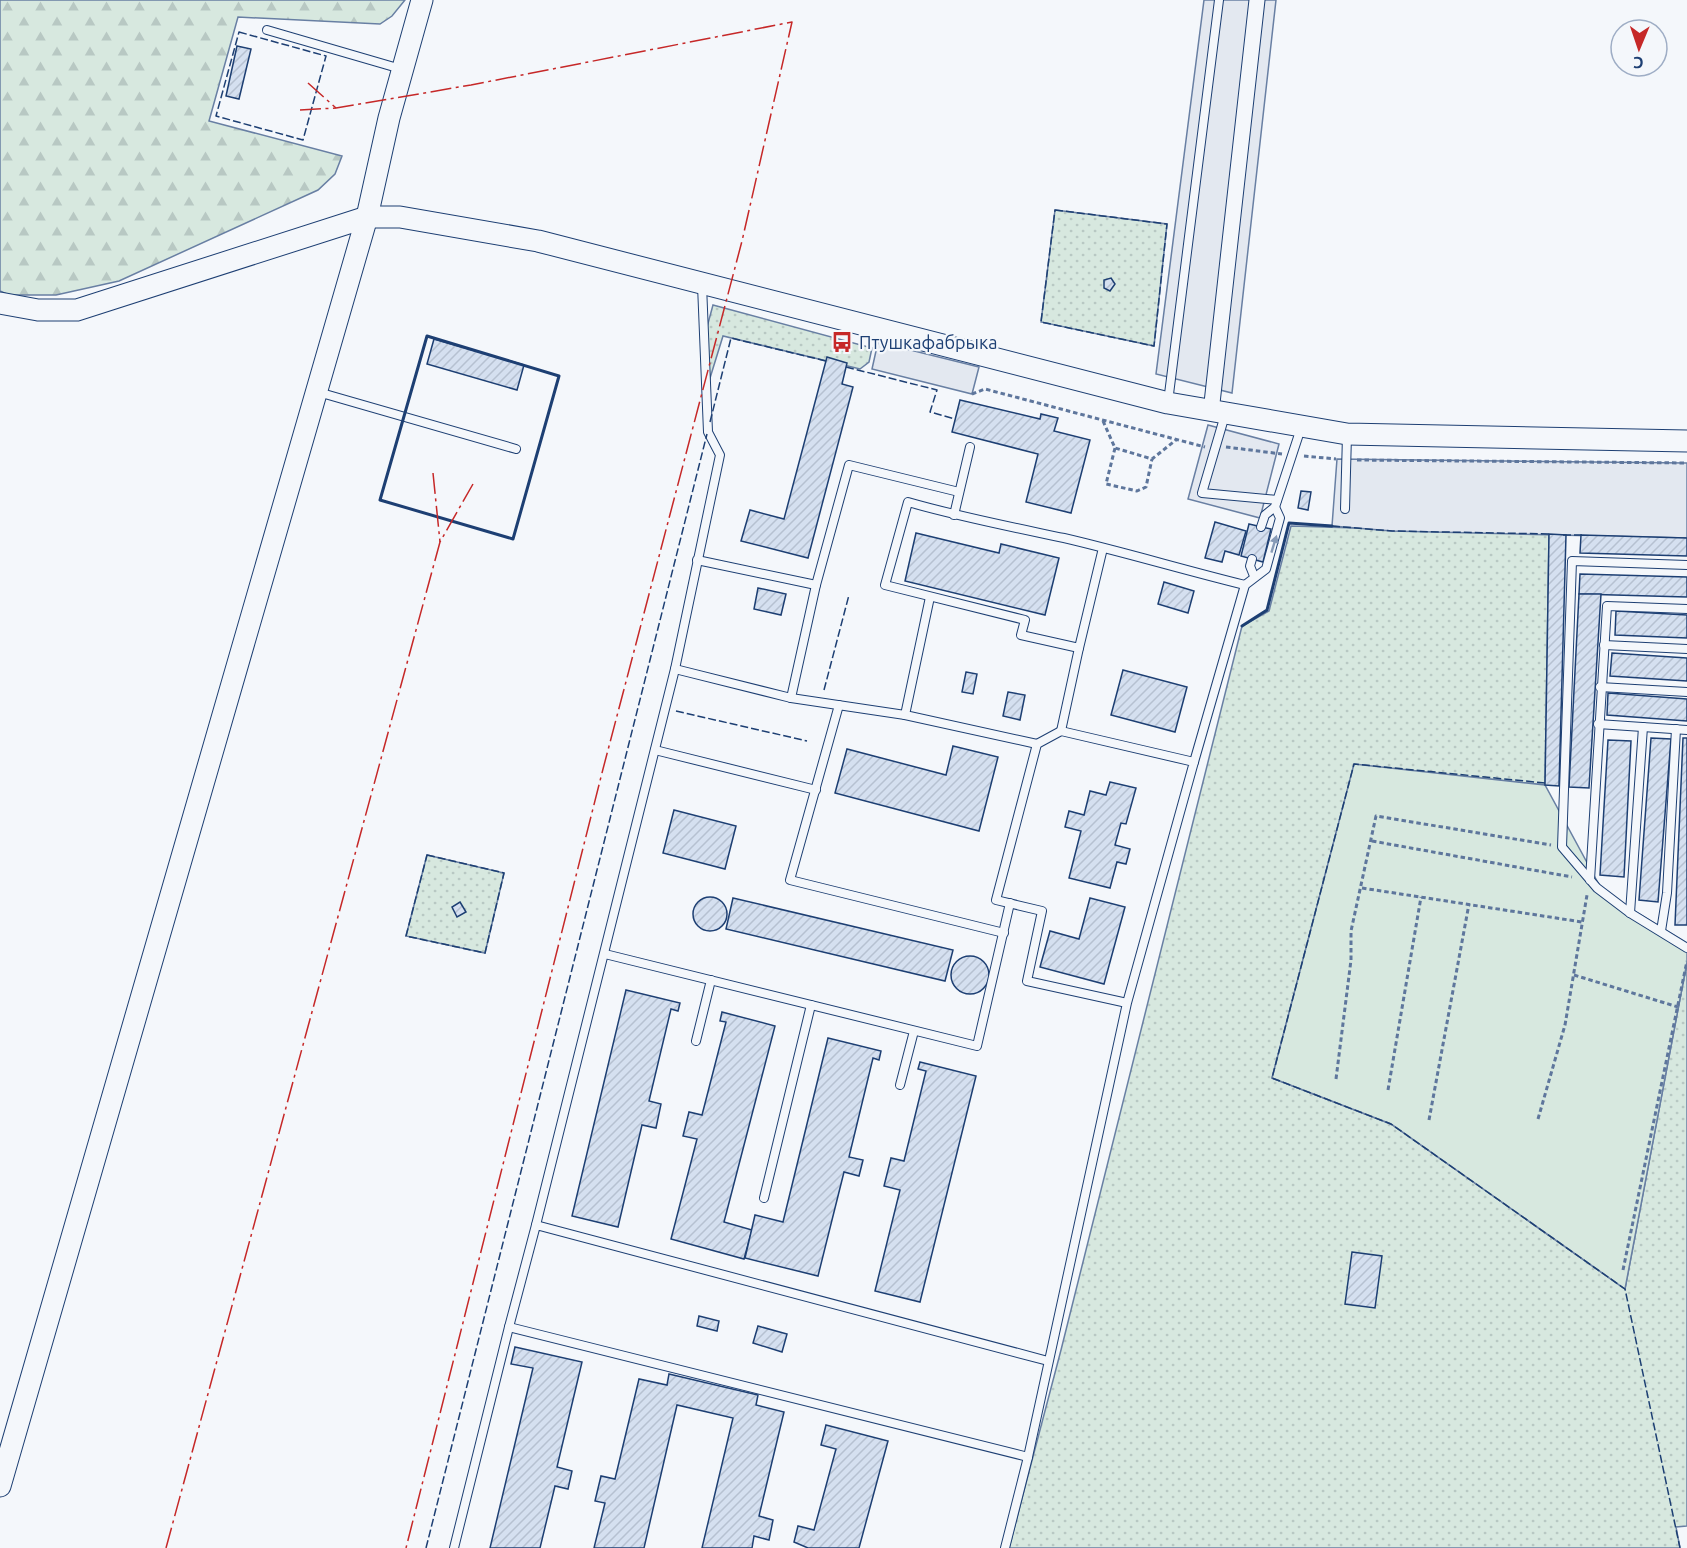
<svg xmlns="http://www.w3.org/2000/svg" width="1687" height="1548" font-family="Ubuntu,sans-serif">
<style>
.grass{fill:url(#grass-dots);stroke:#687fa3;stroke-width:1.5}
.forest{fill:url(#forest-firs);stroke:#687fa3;stroke-width:1.5}
.garden{fill:#d7e8df;stroke:#687fa3;stroke-width:1.5}
.parking{fill:#e3e8f0;stroke:#687fa3;stroke-width:1.5}
.building{fill:url(#building-hatch);stroke:#1d3f73;stroke-width:1.5}
.lines{fill:none;stroke-linecap:round;stroke-linejoin:round}
.service-casing{stroke:#1d3f73;stroke-width:10}
.minor-casing{stroke:#1d3f73;stroke-width:17}
.secondary-casing{stroke:#1d3f73;stroke-width:23}
.path{stroke:#5e769c;stroke-width:3;stroke-dasharray:4.5 3;stroke-linecap:butt}
.service{stroke:#f4f7fb;stroke-width:8}
.minor{stroke:#f4f7fb;stroke-width:15}
.secondary{stroke:#f4f7fb;stroke-width:21}
.fence{stroke:#1d3f73;stroke-width:1.5;stroke-dasharray:8 3;stroke-linecap:butt}
.wall{stroke:#1d3f73;stroke-width:3}
.power{stroke:#c62828;stroke-width:1.5;stroke-dasharray:21 4.5 3 4.5;stroke-linecap:butt}
.oneway{fill:#889bb7}
.labels{text-anchor:middle;dominant-baseline:central;stroke-width:4.5;stroke-linejoin:round;paint-order:stroke}
.poi-label{font-size:18px;fill:#1d3f73;stroke:#f4f7fb;text-anchor:start}
</style>
<defs>
<pattern id="grass-dots" width="8" height="8" patternUnits="userSpaceOnUse" patternTransform="scale(1.5)"><rect width="8" height="8" fill="#d7e8df"/><path d="M2 2h.1M6 6h.1" fill="none" stroke="#b8c8c3" stroke-width="1.8" stroke-linecap="round"/></pattern>
<pattern id="forest-firs" width="22" height="20" patternUnits="userSpaceOnUse" patternTransform="scale(1.5)"><rect width="22" height="20" fill="#d7e8df"/><path d="M5 1l3.5 6h-7zM16 11l3.5 6h-7z" fill="#b8c8c3"/></pattern>
<pattern id="building-hatch" width="6" height="6" patternUnits="userSpaceOnUse" patternTransform="scale(1.5)"><rect width="6" height="6" fill="#d5e0f0"/><path d="M-1 1l2-2M0 6l6-6M5 7l2-2" fill="none" stroke="#b6c1d1"/></pattern>
</defs>
<rect width="100%" height="100%" fill="#f4f7fb"/>
<g class="grass">
<path d="M1055,210l112,14 -13,122 -113,-24z"/>
<path d="M713,305l159,43 -3,14 -9,7 -137,-33 -17,55 -2,-53z"/>
<path d="M1291,526l258,8 -4,251 -191,-20 -82,313 119,46 234,165 62,-327v564l-11,1 4,21h-671l52,-198 181,-724 27,-15z"/>
<path d="M427,855l77,18 -19,80 -79,-17z"/>
</g>
<path class="forest" d="M0,0h405l-13,16 -12,8 -142,-7 -29,104 133,35 -7,18 -17,16 -199,91 -63,14h-47l-9,-4z"/>
<path class="garden" d="M1354,764l191,21 58,107 84,51v19l-62,327 -234,-165 -119,-46z"/>
<g class="parking">
<path d="M1204,0h72l-44,393 -76,-19z"/>
<path d="M878,342l101,25 -7,27 -100,-25z"/>
<path d="M1208,425l71,19 -19,74 -72,-19z"/>
<path d="M1337,459l350,4v75l-295,-7 -60,-5z"/>
</g>
<g class="building">
<path d="M237,46l14,3 -12,50 -13,-3z"/>
<path d="M1111,278l4,6 -5,7 -6,-3v-8z"/>
<path d="M434,339l90,26 -7,25 -90,-26z"/>
<path d="M827,357l20,6 -5,21 11,3 -45,171 -67,-17 9,-31 34,9z"/>
<path d="M960,400l80,19 1,-5 17,4 -4,13 36,9 -19,73 -45,-11 12,-48 -86,-22z"/>
<path d="M1301,491l10,1 -3,18 -10,-2z"/>
<path d="M1215,522l31,9 -7,24 -14,-4 -3,11 -17,-4z"/>
<path d="M1249,524l22,5 -8,33 -22,-6z"/>
<path d="M916,533l83,20 2,-9 58,14 -14,57 -140,-34z"/>
<path d="M1549,534l17,1 -7,251 -14,-1z"/>
<path d="M1581,535l106,3v18l-107,-3z"/>
<path d="M1580,574l107,3v20l-108,-3z"/>
<path d="M1164,582l30,9 -6,22 -30,-9z"/>
<path d="M758,588l28,6 -5,21 -27,-6z"/>
<path d="M1579,594h22l-12,194 -20,-1z"/>
<path d="M1616,611l71,4v23l-72,-3z"/>
<path d="M1612,653l75,5v23l-77,-5z"/>
<path d="M1123,670l64,17 -12,45 -64,-17z"/>
<path d="M966,672l11,2 -4,20 -11,-2z"/>
<path d="M1008,692l17,3 -5,25 -17,-4z"/>
<path d="M1608,693l79,6v22l-80,-6z"/>
<path d="M1651,738l20,1 -13,163 -19,-2z"/>
<path d="M1683,738h4v187h-12z"/>
<path d="M1608,740l23,1 -7,136 -24,-2z"/>
<path d="M953,746l45,11 -19,74 -144,-38 12,-44 99,26z"/>
<path d="M1110,782l26,6 -10,36 -5,-1 -6,22 15,4 -4,15 -9,-2 -7,26 -41,-10 12,-47 -16,-4 4,-16 15,4 6,-24 16,4z"/>
<path d="M674,810l62,16 -11,43 -62,-16z"/>
<circle cx="710" cy="914" r="17"/>
<path d="M733,898l220,52 -8,31 -219,-52z"/>
<path d="M1090,898l35,9 -21,77 -64,-17 10,-36 29,8z"/>
<path d="M460,902l6,10 -9,5 -5,-10z"/>
<circle cx="970" cy="975" r="19"/>
<path d="M626,990l54,13 -2,8 -7,-2 -22,92 12,3 -5,24 -14,-3 -24,102 -46,-11z"/>
<path d="M722,1012l53,14 -51,196 28,8 -8,29 -73,-20 26,-100 -14,-3 6,-24 13,3 24,-93 -6,-1z"/>
<path d="M828,1038l53,13 -2,9 -6,-2 -24,99 14,3 -4,16 -15,-4 -26,104 -73,-18 10,-43 28,7z"/>
<path d="M920,1062l56,14 -56,226 -45,-11 25,-101 -16,-4 7,-28 13,3 22,-90 -8,-2z"/>
<path d="M1352,1252l30,4 -7,52 -30,-4z"/>
<path d="M699,1316l20,5 -2,10 -20,-5z"/>
<path d="M758,1326l29,8 -5,18 -29,-9z"/>
<path d="M515,1347l67,15 -25,105 15,4 -4,18 -13,-3 -15,62h-50l43,-180 -22,-4z"/>
<path d="M669,1374l89,21 -2,10 28,7 -25,104 14,4 -4,20 -15,-4 -2,12h-50l31,-130 -56,-13 -33,143h-50l11,-45 -10,-2 6,-25 14,3 24,-100 28,6z"/>
<path d="M826,1425l62,16 -29,107h-51l-14,-6 4,-16 16,4 22,-81 -15,-4z"/>
</g>
<g class="lines">
<defs>
<g id="service">
<path d="M267,30l134,39"/>
<path d="M318,392l198,57"/>
<path d="M1168,402l51,-402"/>
<path d="M1225,415l-23,78 75,7"/>
<path d="M1345,509l2,-74"/>
<path d="M954,515l16,-68"/>
<path d="M1261,527l4,-12 10,-8 26,-79"/>
<path d="M1103,548l-24,100 -58,-13 4,-15 -140,-35 23,-83c52,15 104,25 156,36 60,14 120,32 181,47"/>
<path d="M1252,559l-2,7 4,10"/>
<path d="M697,560l119,25 -25,113"/>
<path d="M1687,565l-115,-4 -10,286 35,41 33,25 57,35"/>
<path d="M816,585l33,-120 110,27"/>
<path d="M930,597l-25,118 132,29"/>
<path d="M1604,645l83,4"/>
<path d="M675,669l45,-214 -12,-23 -6,-147"/>
<path d="M1600,687l87,5"/>
<path d="M839,705l-49,175 214,53"/>
<path d="M1598,724l89,6"/>
<path d="M1061,731l18,-83"/>
<path d="M655,750l161,40"/>
<path d="M1194,762l51,-177 21,-16 14,-51 -5,-11"/>
<path d="M1590,880l17,-274 80,3"/>
<path d="M1630,913l13,-186"/>
<path d="M1661,931l6,-38 9,-164"/>
<path d="M605,954l372,92 33,-143"/>
<path d="M696,1041l15,-61"/>
<path d="M900,1085l14,-54"/>
<path d="M764,1198l47,-193"/>
<path d="M536,1225l139,-556 116,29 114,17"/>
<path d="M1028,1457l-519,-130 27,-102 512,136"/>
<path d="M454,1548l55,-221"/>
<path d="M1005,1548l23,-91 99,-454 67,-241 -133,-31 -24,13 -41,156 46,11 -15,70 100,22"/>
</g>
<path id="minor" d="M1211,412l46,-412"/>
<g id="secondary">
<path d="M0,303l38,7h39l290,-93h33l138,24 630,162 179,31 340,7"/>
<path d="M0,1486l367,-1269 22,-99 33,-118"/>
</g>
</defs>
<use href="#service" class="service-casing"/>
<use href="#minor" class="minor-casing"/>
<use href="#secondary" class="secondary-casing"/>
<g class="path">
<path d="M972,394l13,-5 220,58"/>
<path d="M1103,421l12,27 37,11 24,-19"/>
<path d="M1226,447l56,7"/>
<path d="M1115,448l-9,36 31,7 9,-4 6,-28"/>
<path d="M1304,456l32,3"/>
<path d="M1357,460l330,3"/>
<path d="M1372,841l200,36"/>
<path d="M1362,888l220,34"/>
<path d="M1574,975l104,32"/>
<path d="M1336,1079l15,-119v-29l25,-115 175,29"/>
<path d="M1388,1090l33,-193"/>
<path d="M1538,1119l27,-94 22,-130"/>
<path d="M1429,1120l40,-216"/>
<path d="M1623,1270l64,-309"/>
</g>
<use href="#service" class="service"/>
<use href="#minor" class="minor"/>
<use href="#secondary" class="secondary"/>
<g class="fence">
<path d="M239,32l87,24 -23,84 -87,-24z"/>
<path d="M1055,210l112,14 -13,122 -113,-24z"/>
<path d="M846,367l91,23 -7,22 25,7"/>
<path d="M710,422l21,-84 95,23"/>
<path d="M1332,526l60,5 159,3"/>
<path d="M1563,535h21"/>
<path d="M824,690l25,-95"/>
<path d="M676,711l131,30"/>
<path d="M1545,783l-191,-19 -82,314 119,46 234,165 55,259"/>
<path d="M427,855l77,18 -19,80 -79,-17z"/>
<path d="M426,1548l281,-1114"/>
</g>
<g class="wall">
<path d="M427,336l132,40 -46,163 -133,-39z"/>
<path d="M1242,626l25,-16 22,-87 43,3"/>
</g>
<g class="power">
<path d="M308,83l28,25"/>
<path d="M300,110l36,-2 135,-23 321,-63 -50,219 -139,528 -197,779"/>
<path d="M433,473l7,69"/>
<path d="M166,1548l274,-1006 33,-58"/>
</g>
</g>
<defs><path id="oneway-solid" d="M-6-.8H1V-3.2L6.5 0L1 3.2V.8H-6Z" transform="scale(1.5)"/></defs>
<use class="oneway" href="#oneway-solid" transform="translate(1274 544) rotate(-73)"/>
<defs>
<symbol id="bus-bare" viewBox="-9 -9 18 18"><path d="M-5-6H5V4H4V6H2V4H-2V6H-4V4H-5ZM-3.5-4V0h7V-4ZM-3.5 1.2v1.5H-2V1.2ZM2 1.2v1.5H3.5V1.2Z" fill="#c62828" stroke="#f4f7fb" stroke-width="2.5" paint-order="stroke"/></symbol>
</defs>
<g fill-rule="evenodd">
<use href="#bus-bare" x="827" y="327" width="30" height="30"/>
</g>
<g class="labels">
<g class="poi-label">
<text x="859" y="342">Птушкафабрыка</text>
</g>
</g>
<g transform="translate(1639 48) rotate(182)"><circle r="28" fill="#f4f7fb" stroke="#9eadc5" stroke-width="1.5"/>
<path d="M0-4.5L10 22L0 15L-10 22Z" fill="#c62828"/>
<text y="-9" font-size="16" font-weight="bold" text-anchor="middle" fill="#1d3f73">С</text>
</g>
</svg>
